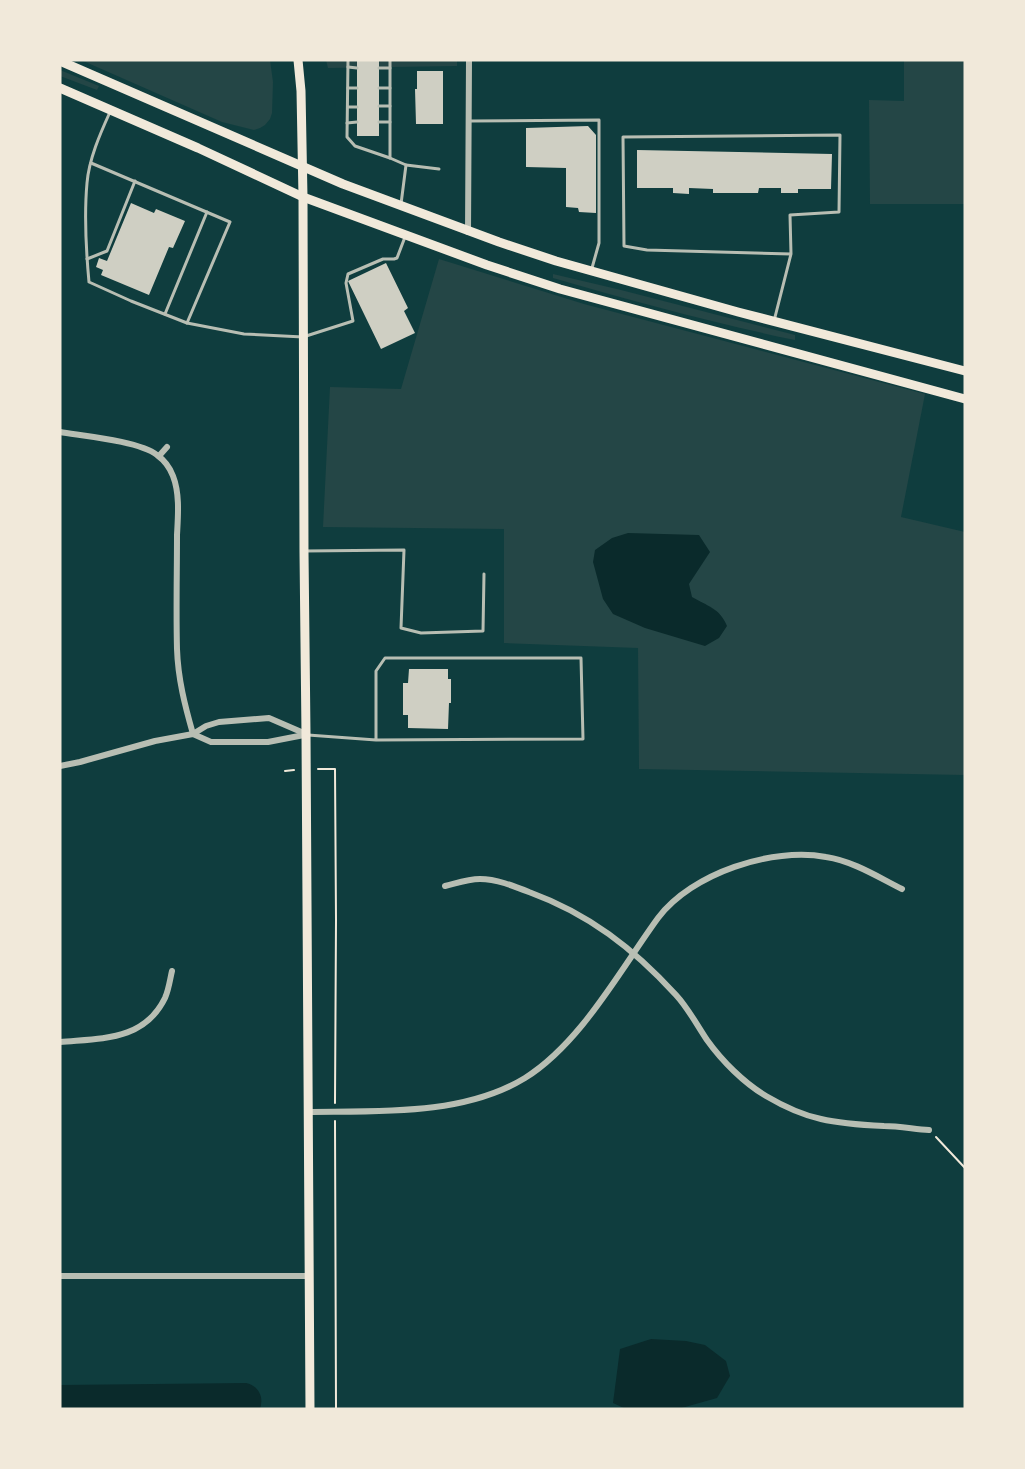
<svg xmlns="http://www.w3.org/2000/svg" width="1025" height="1469" font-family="Quicksand,sans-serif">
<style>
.green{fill:#244646}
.water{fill:#0a2a2b}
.building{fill:#cfcfc3}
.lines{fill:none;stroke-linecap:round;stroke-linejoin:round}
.path{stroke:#f1e9da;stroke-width:2}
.service{stroke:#b8beb3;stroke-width:3}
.minor{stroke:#b8beb3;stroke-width:6}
.secondary{stroke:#f1e9da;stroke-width:9}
.primary{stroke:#f1e9da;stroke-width:9}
</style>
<rect width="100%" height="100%" fill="#0f3d3e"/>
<g class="green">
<path d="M81,60h189l3,22 -1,31 -2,6 -5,6 -5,3 -6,2 -32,-8z"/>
<path d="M326,60h131v6l-129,2z"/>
<path d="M904,60h61v144h-95l-1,-104 35,1z"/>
<path d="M60,70l39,16 -2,4 -37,-14z"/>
<path d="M439,259l145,45 341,90 -24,123 64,15v243l-326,-6 -1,-121 -134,-5v-114l-181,-2 7,-140 71,2z"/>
<path d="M553,274l68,16 174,45v5c-82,-17 -162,-39 -242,-62z"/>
</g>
<g class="water">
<path d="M628,533l71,2 11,17 -21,32 3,13c15,9 28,11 35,29l-8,12 -14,8 -60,-18 -32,-14 -10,-15 -10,-37 2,-12 17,-12z"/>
<path d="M651,1339l35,2 19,4 21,16 4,15 -13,22 -39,11h-52l-13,-6 7,-54z"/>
<path d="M246,1383c13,3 18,14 14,26h-200v-24z"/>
</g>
<g class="building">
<rect x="357" y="60" width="22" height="76"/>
<path d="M417,71h26v53h-27l-1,-35h2z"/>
<path d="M588,126l8,9v78l-17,-1 -1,-4 -12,-1v-39l-40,-1v-39z"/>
<path d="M637,150l195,4 -1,35h-33v4h-17v-5h-22l-1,5h-45v-4l-24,-1v6l-16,-1v-5h-36z"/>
<path d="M131,203l23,10 2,-4 29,12 -12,27 -4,-1 -20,48 -48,-20 2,-5 -7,-3 3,-9 8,3z"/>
<path d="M386,263l22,45 -4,3 11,22 -34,16 -33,-68z"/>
<path d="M409,669h39v10h3v24h-2l-1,26 -40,-1v-13h-5v-32h5z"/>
</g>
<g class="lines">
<g class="path">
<path d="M318,769h17l1,151 -1,183"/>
<path d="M285,771l9,-1"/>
<path d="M335,1121l1,288"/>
<path d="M936,1137l29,31"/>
</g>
<g class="service">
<path d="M348,60l-1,77 8,9 35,12 16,7 -5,39"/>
<path d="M348,67l9,1"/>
<path d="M379,68h11"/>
<path d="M348,88h9"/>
<path d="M379,88h11"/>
<path d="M379,106h11"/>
<path d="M348,107h9"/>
<path d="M110,112c-10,22 -21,47 -23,71 -3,33 -1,67 2,99l42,19 56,22 57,11 59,3 50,-16 -7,-38 2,-9 35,-15h11l3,-1 8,-21"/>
<path d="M470,121l129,-1v123l-7,25"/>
<path d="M379,122h11"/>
<path d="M347,123l10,-1"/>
<path d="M390,158v-98"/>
<path d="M91,163l139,59 -43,101"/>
<path d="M406,165l33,4"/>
<path d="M87,259l20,-8 28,-70"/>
<path d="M165,314l42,-102"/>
<path d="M774,321l17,-67 -1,-39 49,-3 1,-77 -217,2 1,109 23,4 144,4"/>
<path d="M305,551l99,-1 -3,78 20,5 62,-2 1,-57"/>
<path d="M308,735l68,5 207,-1 -2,-81h-196l-9,13v69"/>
</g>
<g class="minor">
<path d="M468,232l1,-172"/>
<path d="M60,432c24,4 79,9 97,23 7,5 13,13 16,21 7,18 5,40 4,59 0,38 -1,76 0,114 1,30 8,57 16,85"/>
<path d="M159,456l8,-9"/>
<path d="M193,734l18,8h57l36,-7"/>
<path d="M60,766l20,-4 75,-21 38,-7 13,-8 13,-4 50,-4 37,16"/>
<path d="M445,886c12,-3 23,-7 35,-7 16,0 34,7 49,13 60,22 104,56 147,103 12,13 21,30 31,45 15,21 37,43 59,56 17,10 36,19 55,23 21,5 42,6 63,7 15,0 30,3 45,4"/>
<path d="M60,1042c42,-4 84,-1 105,-44 4,-9 5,-19 7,-27"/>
<path d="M307,1112c71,-1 156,4 218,-34 56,-35 95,-108 133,-160 34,-45 114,-71 168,-61 27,4 52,20 76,32"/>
<path d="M60,1276h248"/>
</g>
<path class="secondary" d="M298,60l3,31 2,106 1,355 2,182 4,675"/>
<g class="primary">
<path d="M60,61l283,123 156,58 57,19 182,51 227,59"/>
<path d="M60,88l138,60 105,49 184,68 73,24 405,110"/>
</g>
</g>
<rect width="1025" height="1469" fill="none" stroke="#f1e9da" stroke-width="123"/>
</svg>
